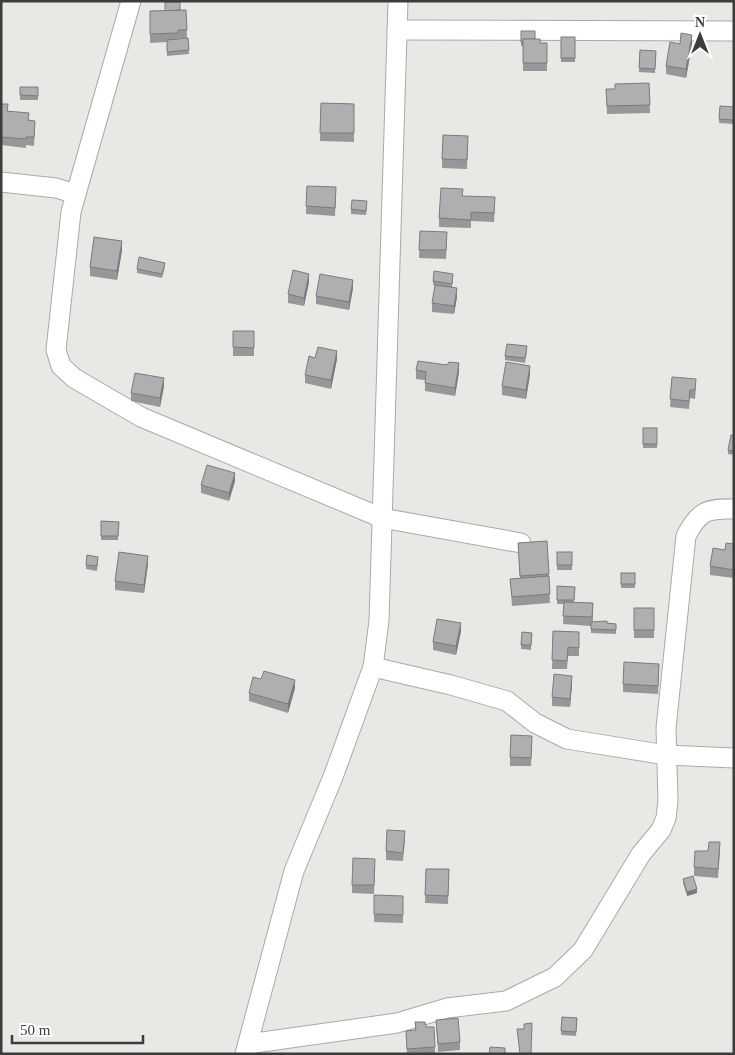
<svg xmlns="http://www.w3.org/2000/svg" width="735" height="1055" font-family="'Times New Roman',serif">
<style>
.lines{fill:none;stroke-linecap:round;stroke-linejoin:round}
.minor-casing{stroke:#aba9a7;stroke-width:21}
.minor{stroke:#fff;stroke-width:19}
.wall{fill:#979698}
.shaded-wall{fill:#7b7a7c}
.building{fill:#b0aeb1;stroke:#7b7a7c}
</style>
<rect width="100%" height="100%" fill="#eae8e5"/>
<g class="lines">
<defs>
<g id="minor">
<path d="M397,30l337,1"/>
<path d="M1,182l55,6 20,6 -5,18 -15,138 5,16 13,12 67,39 241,101 139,25"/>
<path d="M76,194l55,-193"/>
<path d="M373,667l78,18 56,16 28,22 32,16 99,16 68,3"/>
<path d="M248,1044l149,-21 50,-15 59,-7 49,-24 28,-27 58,-96 20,-24 5,-12 2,-17 -2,-73 20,-192c13,-25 21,-28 48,-27"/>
<path d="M245,1054l49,-183 39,-94 40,-110 6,-46 19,-620"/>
</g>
</defs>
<use href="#minor" class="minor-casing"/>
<use href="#minor" class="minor"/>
</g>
<g class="wall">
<path d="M186,10l1,28h-9v1l10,-1 1,16 -22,2v-14l-17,1v-32z"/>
<path d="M521,31l19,12h7v28h-24v-25h-2z"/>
<rect x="561" y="37" width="14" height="25"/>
<path d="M680,44h12l-6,34 -20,-4v-8z"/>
<path d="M640,50l16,1 -1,22 -16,-1z"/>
<path d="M649,83l1,30 -43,1 -1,-25h9z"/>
<rect x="20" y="87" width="18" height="13"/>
<path d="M321,103l33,1v38l-34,-1z"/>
<path d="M1,104l7,7 21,9 6,9 -1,17 -8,-1v3l-25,-3z"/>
<path d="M720,106l14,1v17l-15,-1z"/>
<path d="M468,144l-1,25 -25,-1v-9z"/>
<path d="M336,196l-1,20 -29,-2v-8z"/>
<path d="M463,196l32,10 -1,16 -23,-1v7l-32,-1v-9z"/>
<path d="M367,206l-1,9 -15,-1v-5z"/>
<path d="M420,231l27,10 -1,18 -27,-1z"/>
<path d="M122,250l-5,30 -27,-4v-9z"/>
<path d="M165,267l-3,11 -25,-5v-4z"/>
<path d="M453,278l-1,10 5,9 -3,17 -22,-2v-9l3,-18h-2v-4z"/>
<path d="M309,282l-5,24 -16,-3v-9z"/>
<path d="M353,288l-4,22 -33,-6v-8z"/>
<rect x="233" y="331" width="21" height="25"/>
<path d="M527,351l-2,12 -20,-3v-4z"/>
<path d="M315,358l22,1 -6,30 -26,-6v-8z"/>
<path d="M416,370l43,2 -4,24 -30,-5v-11l-9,-1z"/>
<path d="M530,374l-4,25 -24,-4v-9z"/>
<path d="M672,377l24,11 -1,11 -5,-1 -1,11 -19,-2z"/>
<path d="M164,386l-4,21 -29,-6v-8z"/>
<rect x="643" y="428" width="14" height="20"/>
<path d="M734,435v20l-6,-1v-4z"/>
<path d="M235,481l-6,20 -28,-8v-8z"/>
<path d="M101,521l18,1 -1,18h-17z"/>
<path d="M547,541l3,62 -38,3 -2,-27h10l-2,-36z"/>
<path d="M734,544v34l-24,-3v-9l15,-16z"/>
<rect x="557" y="552" width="15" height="18"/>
<path d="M98,561l-1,10 -11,-2v-4z"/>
<path d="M148,564l-4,29 -29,-3v-9z"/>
<rect x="621" y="573" width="14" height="15"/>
<path d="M557,586l18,1 -1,16h19v19l23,2v10l-25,-1v-7l-28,-2 1,-20h-7z"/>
<rect x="634" y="608" width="20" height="30"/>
<path d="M461,631l-5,24 -23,-5v-8z"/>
<path d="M553,631l26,1v24h-11l-1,13h-15z"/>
<path d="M522,632l10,1 -1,17 -10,-1z"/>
<path d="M659,673l-1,21 -35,-2v-8z"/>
<path d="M261,679l34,9 -7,25 -39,-12v-8z"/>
<path d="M572,684l-2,23 -18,-1v-9z"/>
<path d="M532,744l-1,22h-21v-9z"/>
<path d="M405,839l-2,22 -17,-1v-9z"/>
<path d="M708,851h12l-2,27 -24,-2v-9z"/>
<path d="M375,867l-1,27 -22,-1v-8z"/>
<path d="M426,869h23l-1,35 -23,-1z"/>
<path d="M683,879l14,14 -10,3 -4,-13z"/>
<path d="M374,895l29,1v27l-29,-1z"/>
<path d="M562,1017l15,1 -1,18 -15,-1z"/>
<path d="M436,1020l24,22v8l-22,2z"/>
<path d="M415,1022l20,25v7h-28l-1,-23 9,-1z"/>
</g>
<g class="shaded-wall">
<path d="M692,35v9l-6,34v-9z"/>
<path d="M122,241v9l-5,30v-9z"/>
<path d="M309,274v8l-5,24v-8z"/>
<path d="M353,280v8l-4,22v-8z"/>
<path d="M457,288v9l-3,17v-8z"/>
<path d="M337,351v8l-6,30v-9z"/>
<path d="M459,363v9l-4,24v-8z"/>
<path d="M530,366v8l-4,25v-9z"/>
<path d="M164,378v8l-4,21v-9z"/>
<path d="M235,473v8l-6,20v-8z"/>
<path d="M148,556v8l-4,29v-8z"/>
<path d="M461,623v8l-5,24v-9z"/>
<path d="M572,676v8l-2,23v-8z"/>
<path d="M295,680v8l-7,25v-9z"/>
<path d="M697,889v4l-10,3v-4z"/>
</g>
<g class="building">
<path d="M165,2h15v8l-15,1z"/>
<path d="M186,10l1,20h-9v3l-28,1v-23z"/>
<path d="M521,31h14v8h-12v3h-2z"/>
<path d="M681,33l11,2 -6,34 -20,-3 4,-24 10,2z"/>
<rect x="561" y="37" width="14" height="21"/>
<path d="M188,38l1,12 -22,2v-12z"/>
<path d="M523,39h17v4h7v20h-24z"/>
<path d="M640,50l16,1 -1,18 -16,-1z"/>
<path d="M649,83l1,22 -43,1 -1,-17h9v-5z"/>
<path d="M20,87h18v9l-18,-1z"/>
<path d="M321,103l33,1v29h-34z"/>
<path d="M1,104h7l-1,7 22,2 -1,7 7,1 -1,16h-8v2l-25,-2z"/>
<path d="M720,106l14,1v13l-15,-1z"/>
<path d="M443,135l25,1 -1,24 -25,-1z"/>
<path d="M307,186l29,1 -1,21 -29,-2z"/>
<path d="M441,188l22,1 -1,7 33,1 -1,16 -23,-1v8l-32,-2z"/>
<path d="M352,200l15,1 -1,10 -15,-2z"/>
<path d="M420,231l27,1 -1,18h-27z"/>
<path d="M94,237l28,4 -5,30 -27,-4z"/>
<path d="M139,257l26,6 -3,11 -25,-5z"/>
<path d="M293,270l16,4 -5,24 -16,-4z"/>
<path d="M434,271l19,3 -1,10 -19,-3z"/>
<path d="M320,274l33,6 -4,22 -33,-6z"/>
<path d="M435,285l22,3 -3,18 -22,-3z"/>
<path d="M233,331h21v17l-21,-1z"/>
<path d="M507,344l20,2 -2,12 -20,-2z"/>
<path d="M318,347l19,4 -6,29 -26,-5 4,-19 6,2z"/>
<path d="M418,361l29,4 2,-3 10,1 -4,25 -30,-5 1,-11 -10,-2z"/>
<path d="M506,362l24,4 -4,24 -24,-4z"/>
<path d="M135,373l29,5 -4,20 -29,-5z"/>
<path d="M672,377l24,2 -1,11h-5l-1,11 -19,-2z"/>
<rect x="643" y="428" width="14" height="16"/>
<path d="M731,435h3v16l-6,-1z"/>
<path d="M207,465l28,8 -6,20 -28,-8z"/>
<path d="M101,521l18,1 -1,14h-17z"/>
<path d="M547,541l2,33 -29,2 -2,-33z"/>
<path d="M726,543l8,1v26l-24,-4 3,-18 12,2z"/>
<path d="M119,552l29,4 -4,29 -29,-4z"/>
<rect x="557" y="552" width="15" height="13"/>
<path d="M87,555l11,2 -1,9 -11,-1z"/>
<rect x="621" y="573" width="14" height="11"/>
<path d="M549,576l1,18 -38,3 -2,-18z"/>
<path d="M557,586l18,1 -1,13h-17z"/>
<path d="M564,602l29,1 -1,14 -29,-1z"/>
<rect x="634" y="608" width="20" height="22"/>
<path d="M437,619l24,4 -5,23 -23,-4z"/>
<path d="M607,621v2l9,1v6l-25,-1v-7z"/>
<path d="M553,631l26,1v16l-11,-1 -1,14 -15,-1z"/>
<path d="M522,632l10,1 -1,12h-10z"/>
<path d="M624,662l35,2 -1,22 -35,-2z"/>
<path d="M264,671l31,9 -7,24 -39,-11 4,-16 8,2z"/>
<path d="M554,674l18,2 -2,23 -18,-2z"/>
<path d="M511,735l21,1 -1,22 -21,-1z"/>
<path d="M387,830l18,1 -2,22 -17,-2z"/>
<path d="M709,842h11l-2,27 -24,-2 1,-16h13z"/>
<path d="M353,858l22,1 -1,26h-22z"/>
<path d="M426,869h23l-1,27 -23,-1z"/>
<path d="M693,876l4,13 -10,3 -4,-13z"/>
<path d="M374,895l29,1v19l-29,-1z"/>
<path d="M562,1017l15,1 -1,14 -15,-1z"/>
<path d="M458,1018l2,24 -22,2 -2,-24z"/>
<path d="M415,1022h10l1,5h8l1,20 -28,2 -1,-18 10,-1z"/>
<path d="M532,1023l-1,31h-11l-3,-25h7v-5z"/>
<path d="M490,1047l15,1v6h-16z"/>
</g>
<rect width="735" height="1055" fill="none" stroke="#3d3c3c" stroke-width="5"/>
<g transform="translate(700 35)" stroke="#ffffff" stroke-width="4" paint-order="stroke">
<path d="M0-4L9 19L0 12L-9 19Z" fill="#3d3c3c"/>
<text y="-8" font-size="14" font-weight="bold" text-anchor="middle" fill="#3d3c3c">N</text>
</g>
<path d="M12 1035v8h131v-8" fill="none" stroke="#3d3c3c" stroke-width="2.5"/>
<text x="20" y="1035" font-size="15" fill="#3d3c3c" stroke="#ffffff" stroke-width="4" paint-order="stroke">50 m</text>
</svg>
